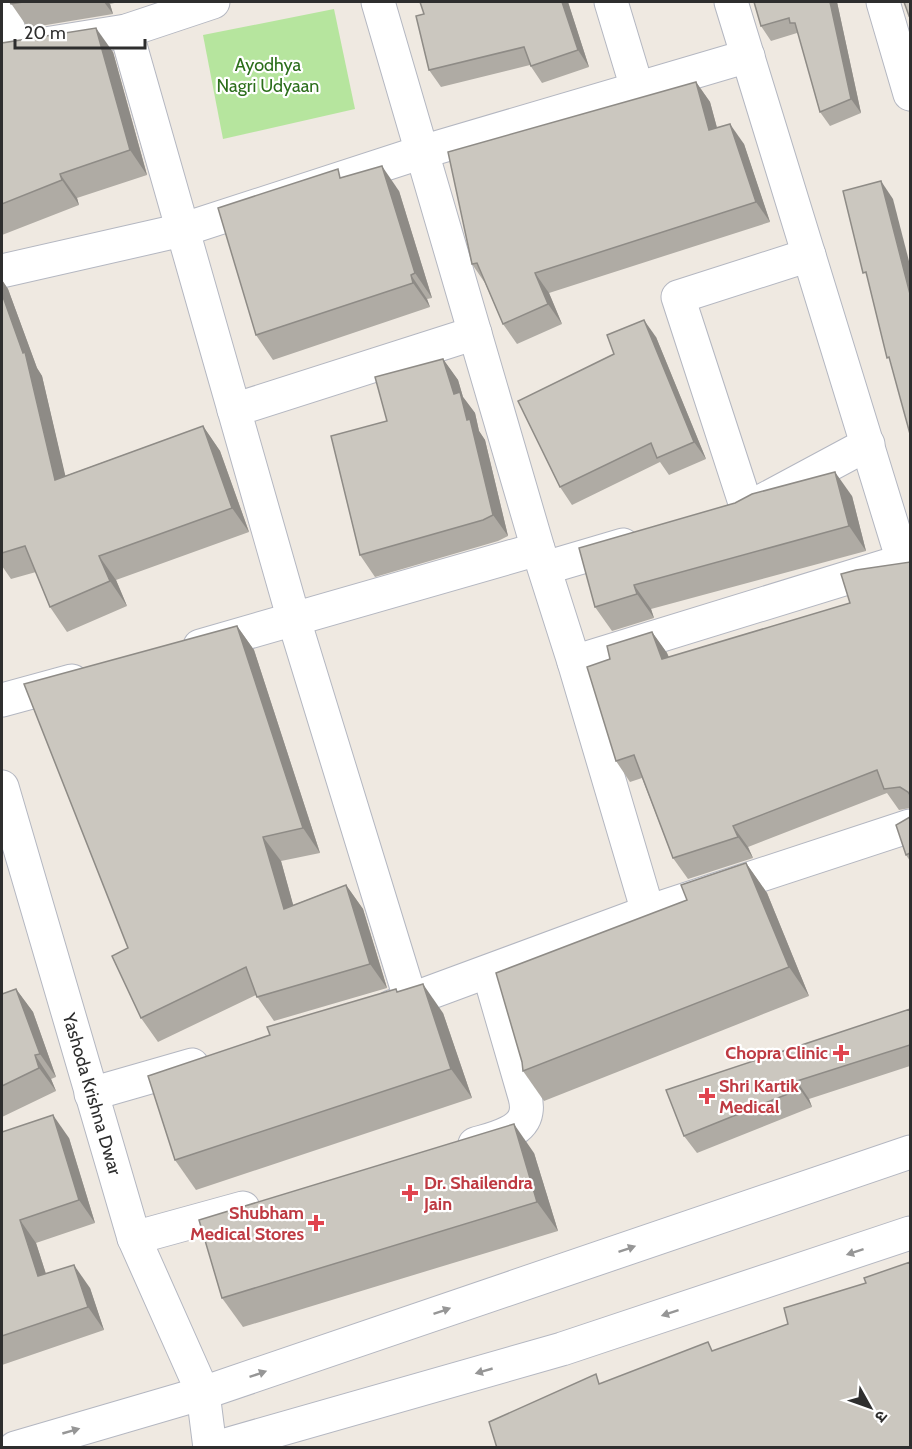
<svg xmlns="http://www.w3.org/2000/svg" width="912" height="1449" font-family="Cabin,'Noto Sans Devanagari',sans-serif">
<style>
.green{fill:#b6e59e}
.lines{fill:none;stroke-linecap:round;stroke-linejoin:round}
.minor-casing{stroke:#b4b7c1;stroke-width:35}
.secondary-casing{stroke:#b4b7c1;stroke-width:35}
.minor{stroke:#fff;stroke-width:33}
.secondary{stroke:#fff;stroke-width:33}
.wall{fill:#afaba4}
.shaded-wall{fill:#8e8b86}
.building{fill:#cbc7bf;stroke:#8e8b86;stroke-width:1.5}
.oneway{fill:#969696}
.health-dot{fill:#e0444e;stroke:#fff;stroke-width:2}
.labels{text-anchor:middle;dominant-baseline:central;stroke-width:4.5;stroke-linejoin:round;paint-order:stroke}
.park-label{font-size:18px;fill:#2c6e1b;stroke:#fff}
.health-label{font-size:18px;font-weight:bold;fill:#be3a42;stroke:#fff;text-anchor:end}
.street-label{font-size:18px;fill:#2e2e2e;stroke:#fff}
</style>
<rect width="100%" height="100%" fill="#efe9e1"/>
<path class="green" d="M334,9l21,100 -132,30 -20,-104z"/>
<g class="lines">
<defs>
<g id="minor">
<path d="M378,2l160,547 36,113 74,250"/>
<path d="M611,2l26,86"/>
<path d="M731,2l172,559"/>
<path d="M883,2l27,92"/>
<path d="M2,5l12,44 112,-18 87,-29"/>
<path d="M126,31l168,589 117,381"/>
<path d="M2,271l180,-41 240,-78 326,-96"/>
<path d="M234,410l241,-77"/>
<path d="M758,503l110,-59"/>
<path d="M747,509l-69,-212 131,-42"/>
<path d="M545,568l78,-23"/>
<path d="M200,646l338,-97"/>
<path d="M574,662l312,-96"/>
<path d="M2,700l70,-19"/>
<path id="s1" d="M2,787l132,451 69,155 7,55"/>
<path d="M391,1007l257,-95 262,-86"/>
<path d="M91,1094l101,-29"/>
<path d="M475,1144c17,-5 48,-11 51,-32 1,-5 0,-11 -1,-15l-36,-124"/>
<path d="M134,1238l109,-30"/>
</g>
<g id="secondary">
<path d="M15,1448l188,-55 707,-241"/>
<path d="M215,1448l347,-99 348,-116"/>
</g>
</defs>
<use href="#minor" class="minor-casing"/>
<use href="#secondary" class="secondary-casing"/>
<use href="#minor" class="minor"/>
<use href="#secondary" class="secondary"/>
</g>
<g class="wall">
<path d="M10,2h109l-9,2 3,10 -85,14z"/>
<path d="M568,2l21,65 -47,16 -12,-18 -89,22 -12,-17 -5,-56z"/>
<path d="M754,2h83l24,111 -31,13 -10,-14 -21,-77 -2,-2 -26,8 -10,-15z"/>
<path d="M2,43l111,9 34,123 -70,23 2,7 -77,30z"/>
<path d="M696,82l14,20 7,26 27,16 26,78 -221,71 13,31 -45,20 -14,-20 -18,-41 -13,-19z"/>
<path d="M343,177l56,14 33,107 -5,1 3,8 -157,53 -17,-25z"/>
<path d="M2,280l6,9 29,79 5,8 23,100 138,-50 17,25 29,81 -133,48 11,26 -60,26 -17,-25 -14,-35 -25,7 -9,-13z"/>
<path d="M656,337l50,122 -37,16 -9,-13 -88,43 -12,-18z"/>
<path d="M443,359l15,21 5,17 12,16 4,18 6,9 23,96 -10,5 -123,36 -15,-22 27,-134z"/>
<path d="M852,496l14,55 -215,58 3,9 -42,13 -17,-24 -16,-59z"/>
<path d="M910,562v246l-11,2 -12,-17 -139,54 5,11 -65,21 -15,-21 -31,-80 -12,4 -14,-21 -6,-102 42,-27 15,21 2,4 181,-54z"/>
<path d="M237,626l17,24 66,203 -39,8 12,44 53,-20 17,24 24,79 -113,33 -18,-26 -98,47 -17,-24 -13,-70z"/>
<path d="M910,815v46l-4,-6z"/>
<path d="M746,863l21,30 42,103 -265,105 -21,-30 -1,-9 165,-162z"/>
<path d="M16,989l17,23 23,65 -5,2 5,12 -54,26v-123z"/>
<path d="M910,1009v57l-101,33 3,8 -115,46 -13,-17z"/>
<path d="M443,1013l29,85 -276,92 -21,-30z"/>
<path d="M2,1132l67,6 26,85 -59,20 10,31 44,14 14,42 -102,35z"/>
<path d="M534,1153l24,78 -315,96 -21,-29z"/>
</g>
<g class="shaded-wall">
<path d="M104,2h4l2,2 3,10z"/>
<path d="M562,2h6l21,65 -11,-17z"/>
<path d="M830,2h7l24,111 -10,-14z"/>
<path d="M96,28l17,24 34,123 -17,-25z"/>
<path d="M696,82l14,20 13,48 -14,-20z"/>
<path d="M730,124l14,20 26,78 -14,-20z"/>
<path d="M382,166l17,25 33,107 -17,-25z"/>
<path d="M60,174l17,24 2,7 -17,-25z"/>
<path d="M881,181l12,18 17,66v29z"/>
<path d="M535,273l14,20 13,31 -14,-20z"/>
<path d="M411,275l16,24 3,8 -17,-24z"/>
<path d="M2,280l6,9 29,79 5,8 30,128 -17,-24 -32,-127 -21,-59z"/>
<path d="M644,320l12,17 50,122 -12,-17z"/>
<path d="M443,359l15,21 5,17 12,16 4,18 6,9 23,96 -15,-21 -26,-95 -13,-26z"/>
<path d="M203,426l17,25 29,81 -17,-24z"/>
<path d="M835,472l17,24 14,55 -17,-25z"/>
<path d="M99,556l17,24 11,26 -17,-25z"/>
<path d="M634,585l17,24 3,9 -17,-24z"/>
<path d="M237,626l17,24 66,203 -17,-25z"/>
<path d="M652,632l15,21 10,27 -15,-21z"/>
<path d="M733,826l15,21 5,11 -15,-21z"/>
<path d="M263,837l18,24 20,72 -17,-24z"/>
<path d="M746,863l21,30 42,103 -20,-29z"/>
<path d="M346,885l17,24 24,79 -17,-24z"/>
<path d="M423,984l20,29 29,85 -21,-29z"/>
<path d="M16,989l17,23 23,65 -16,-23z"/>
<path d="M35,1055l16,24 5,12 -17,-23z"/>
<path d="M797,1081l12,18 3,8 -12,-18z"/>
<path d="M53,1115l16,23 26,85 -16,-23z"/>
<path d="M514,1124l20,29 24,78 -21,-29z"/>
<path d="M20,1220l16,23 18,56 -16,-23z"/>
<path d="M74,1265l16,23 14,42 -16,-23z"/>
</g>
<g class="building">
<path d="M10,2h13l-12,2z"/>
<path d="M420,2h142l16,48 -47,16 -7,-19 -95,23 -13,-54 8,-2z"/>
<path d="M754,2h76l21,97 -31,13 -25,-89h-5l-1,-5 -28,8z"/>
<path d="M904,2h6v13l-1,1z"/>
<path d="M96,28l34,122 -70,24 2,6 -60,24v-161z"/>
<path d="M696,82l13,48 21,-6 26,78 -221,71 13,31 -45,20 -26,-61 -5,1 -24,-112z"/>
<path d="M382,166l33,107 -4,2 2,8 -157,52 -38,-127 120,-39 2,9z"/>
<path d="M881,181l29,113v140l-21,-77 -2,1 -21,-86 -3,1 -20,-82z"/>
<path d="M2,294l21,59 2,-1 30,128 148,-54 29,82 -133,48 11,25 -60,26 -25,-61 -23,7z"/>
<path d="M644,320l50,122 -37,16 -6,-15 -91,44 -42,-86 96,-47 -7,-19z"/>
<path d="M443,359l11,35 6,-2 7,28 3,-1 23,96 -10,5 -123,35 -29,-119 56,-15 -12,-44z"/>
<path d="M835,472l14,54 -215,59 3,9 -42,13 -16,-59 156,-45 17,-9z"/>
<path d="M910,562v233l-2,-3 -8,-5 -16,2 -7,-19 -144,56 5,11 -65,21 -39,-103 -18,6 -29,-94 23,-8 -3,-13 45,-14 10,27 188,-56 -9,-29 15,-4z"/>
<path d="M237,626l66,202 -40,9 21,72 62,-24 24,79 -113,33 -11,-30 -105,51 -29,-62 16,-8 -104,-264z"/>
<path d="M910,815v38l-4,2 -10,-30 14,-8z"/>
<path d="M746,863l43,104 -266,104 -1,-9 -26,-89 191,-73 -6,-15z"/>
<path d="M423,984l28,85 -276,91 -27,-84 122,-41 -3,-8 129,-38 1,3z"/>
<path d="M16,989l24,65 -5,1 4,13 -37,18v-92z"/>
<path d="M910,1009v36l-113,36 3,8 -116,47 -18,-46z"/>
<path d="M53,1115l26,85 -59,20 18,56 36,-11 14,42 -86,29v-204z"/>
<path d="M514,1124l23,78 -315,96 -23,-78z"/>
<path d="M910,1262v186h-413l-8,-26 107,-48 3,10 109,-42 4,9 76,-27 -4,-16 82,-25 -2,-5z"/>
</g>
<defs><path id="oneway-solid" d="M-6-.8H1V-3.2L6.5 0L1 3.2V.8H-6Z" transform="scale(1.5)"/></defs>
<g class="oneway">
<use href="#oneway-solid" transform="translate(627 1249) rotate(-19)"/>
<use href="#oneway-solid" transform="translate(855 1252) rotate(162)"/>
<use href="#oneway-solid" transform="translate(442 1311) rotate(-19)"/>
<use href="#oneway-solid" transform="translate(670 1313) rotate(162)"/>
<use href="#oneway-solid" transform="translate(484 1371) rotate(164)"/>
<use href="#oneway-solid" transform="translate(258 1374) rotate(-19)"/>
<use href="#oneway-solid" transform="translate(71 1431) rotate(-16)"/>
</g>
<g class="health-dot">
<path d="M838 1044h6v6h6v6h-6v6h-6v-6h-6v-6h6z"/>
<path d="M704 1087h6v6h6v6h-6v6h-6v-6h-6v-6h6z"/>
<path d="M407 1184h6v6h6v6h-6v6h-6v-6h-6v-6h6z"/>
<path d="M313 1214h6v6h6v6h-6v6h-6v-6h-6v-6h6z"/>
</g>
<g class="labels">
<g class="park-label">
<text x="268" y="65">Ayodhya<tspan x="268" dy="21">Nagri Udyaan</tspan></text>
</g>
<g class="health-label">
<text x="828" y="1053">Chopra Clinic</text>
<text x="719" y="1086" text-anchor="start">Shri Kartik<tspan x="719" dy="21">Medical</tspan></text>
<text x="424" y="1183" text-anchor="start">Dr. Shailendra<tspan x="424" dy="21">Jain</tspan></text>
<text x="304" y="1213">Shubham<tspan x="304" dy="21">Medical Stores</tspan></text>
</g>
<g class="street-label">
<text stroke="none"><textPath href="#s1" startOffset="320">Yashoda Krishna Dwar</textPath></text>
</g>
</g>
<rect width="912" height="1449" fill="none" stroke="#2e2e2e" stroke-width="6"/>
<g transform="translate(870 1407) rotate(130)" stroke="#ffffff" stroke-width="4.5" paint-order="stroke">
<path d="M0-4.5L10 22L0 15L-10 22Z" fill="#2e2e2e"/>
<text y="-9" font-size="16" font-weight="bold" text-anchor="middle" fill="#2e2e2e">उ</text>
</g>
<path d="M15 39v9h130v-9" fill="none" stroke="#2e2e2e" stroke-width="3"/>
<text x="24" y="39" font-size="18" fill="#2e2e2e" stroke="#ffffff" stroke-width="4.5" paint-order="stroke">20 m</text>
</svg>
